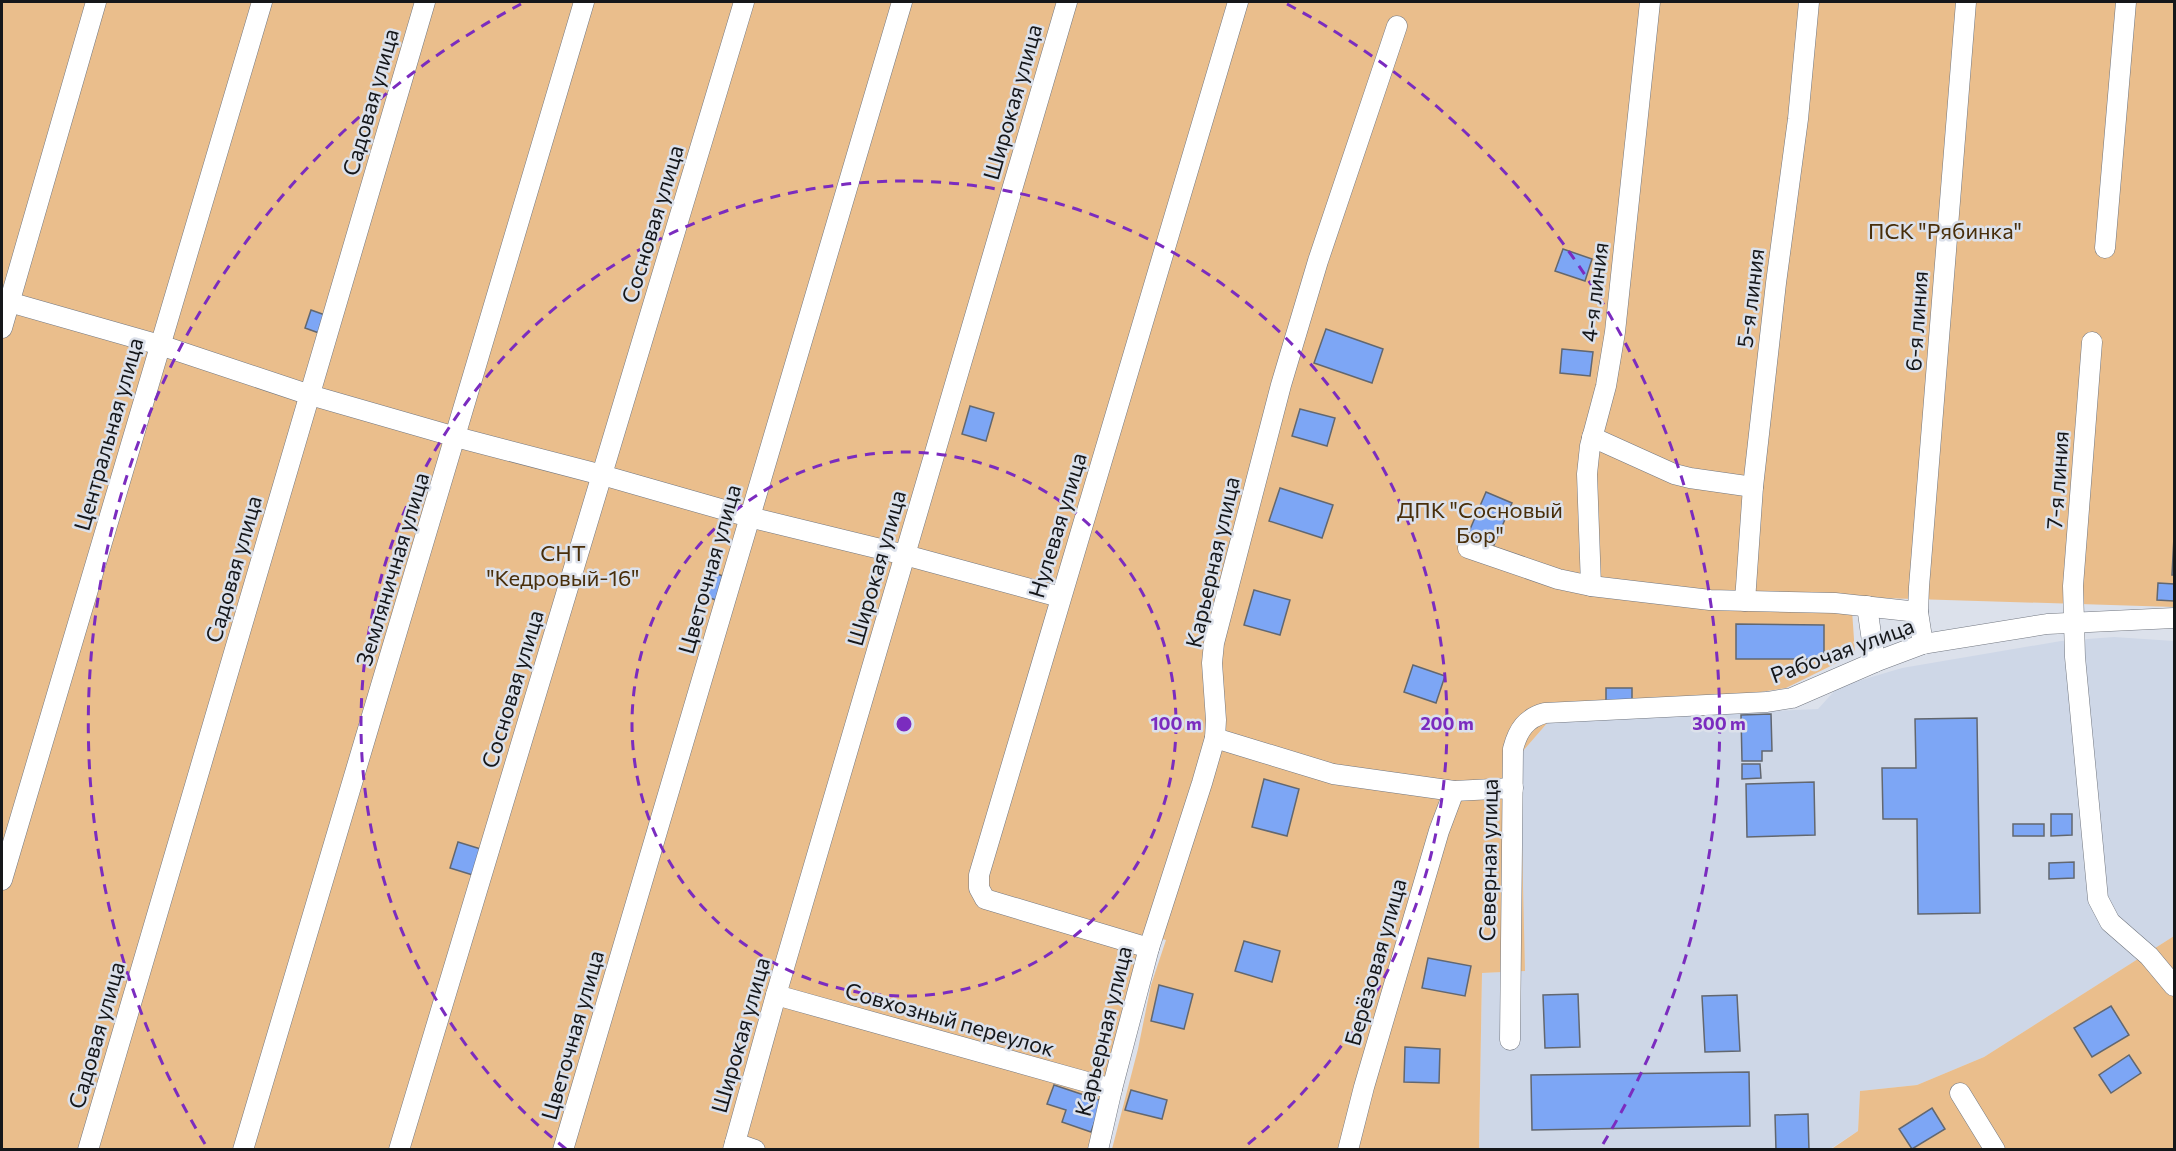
<svg xmlns="http://www.w3.org/2000/svg" width="2176" height="1151" font-family="Commissioner,sans-serif">
<style>
.built{fill:#ced7e7}
.green{fill:#eabe8c}
.building{fill:#7da6f5;stroke:#62676f;stroke-width:1.5}
.lines{fill:none;stroke-linecap:round;stroke-linejoin:round}
.minor-casing{stroke:#727780;stroke-width:21}
.minor{stroke:#fff;stroke-width:20}
.ring{fill:none;stroke:#7b2cbf;stroke-width:3;stroke-dasharray:10 8}
.labels{text-anchor:middle;dominant-baseline:central;stroke-width:5;stroke-linejoin:round;paint-order:stroke}
.street-label{font-size:22px;fill:#15171a;stroke:#dce1eb}
.park-label{font-size:22px;fill:#482e0a;stroke:#dce1eb}
.centre{fill:#7b2cbf;stroke:#dce1eb;stroke-width:3}
.ring-label{font-size:18px;text-anchor:middle;font-weight:bold;fill:#7b2cbf;stroke:#dce1eb;stroke-width:5;stroke-linejoin:round;paint-order:stroke}
</style>
<rect width="100%" height="100%" fill="#dce1eb"/>
<path class="built" d="M2114,637l60,4v295l-190,121 -67,28 -57,6 -2,40 -28,18 -351,1 3,-177 42,-2 -3,-171 1,-48 27,-31 269,-12 20,-22 64,-19 159,-27z"/>
<g class="green">
<path d="M2,2h2172v605l-419,-13 7,-107 -25,120 115,3 3,44 -69,34 -71,11 -3,16 -163,6 -27,31 -1,48 4,171 -43,2 -3,176h-367l26,-100 13,-64 15,-45 -24,-6 -50,215 -1090,1z"/>
<path d="M2174,936v213l-344,1 28,-19 2,-40 57,-6 67,-28z"/>
</g>
<g class="building">
<path d="M1563,249l29,10 -7,22 -30,-10z"/>
<path d="M311,310l14,5 -6,18 -14,-5z"/>
<path d="M1326,329l57,20 -11,34 -58,-20z"/>
<path d="M1562,349l31,3 -3,24 -30,-3z"/>
<path d="M970,406l24,7 -8,28 -24,-7z"/>
<path d="M1300,409l35,9 -8,28 -35,-10z"/>
<path d="M1280,488l53,17 -11,33 -53,-17z"/>
<path d="M1486,492l26,11 -18,42 -26,-11z"/>
<path d="M2174,537v38h-2z"/>
<path d="M708,571l15,5 -7,24 -15,-5z"/>
<path d="M2158,583l16,1v17l-17,-1z"/>
<path d="M1254,590l36,10 -10,35 -36,-10z"/>
<path d="M1736,624l88,1v34h-88z"/>
<path d="M1413,665l32,11 -9,27 -32,-11z"/>
<path d="M1606,688h26v14l-26,1z"/>
<path d="M1771,714l1,37h-10v10h-20l-1,-46z"/>
<path d="M1977,718l3,195 -62,1 -1,-95h-34l-1,-51h34l-1,-49z"/>
<path d="M1742,764h18l1,14 -19,1z"/>
<path d="M1264,779l35,10 -12,47 -35,-9z"/>
<path d="M1814,782l1,53 -68,2 -1,-53z"/>
<path d="M2051,814h21v21l-21,1z"/>
<rect x="2013" y="824" width="31" height="12"/>
<path d="M458,842l26,8 -8,26 -26,-8z"/>
<path d="M2074,862v16l-25,1v-16z"/>
<path d="M1244,941l36,10 -8,31 -37,-11z"/>
<path d="M1428,958l43,8 -6,30 -43,-8z"/>
<path d="M1159,985l34,9 -9,35 -33,-8z"/>
<path d="M1578,994l2,53 -35,1 -2,-53z"/>
<path d="M1737,995l3,56 -35,1 -3,-56z"/>
<path d="M2111,1006l18,29 -37,22 -18,-29z"/>
<path d="M1405,1047l35,2 -1,34 -35,-1z"/>
<path d="M2129,1055l12,18 -30,20 -12,-18z"/>
<path d="M1749,1072l1,54 -218,4 -1,-55z"/>
<path d="M1054,1085l48,16 -11,31 -29,-10 4,-12 -19,-6z"/>
<path d="M1131,1090l36,10 -5,19 -37,-9z"/>
<path d="M1932,1108l13,21 -33,20 -13,-20z"/>
<path d="M1808,1114l1,36h-33l-1,-35z"/>
</g>
<g class="lines">
<defs>
<g id="minor">
<path d="M2105,248l21,-246"/>
<path d="M2,300l158,45 150,50 146,42 146,38 147,42 156,38 155,42"/>
<path d="M2,328l94,-326"/>
<path d="M2092,342l-19,244 2,71 23,242 12,23 39,34 25,30"/>
<path d="M1592,437l82,37 16,4 63,9"/>
<path d="M1468,548l90,31 33,7 119,14 125,3 83,9"/>
<path d="M1591,586l-4,-112 3,-28 16,-60 9,-54 35,-330"/>
<path d="M1745,601l8,-114 23,-204 22,-164 11,-117"/>
<path d="M1867,606l8,56"/>
<path d="M1923,644l-5,-32 1,-25 47,-585"/>
<path d="M1215,738l118,36 121,17 59,-3"/>
<path d="M2,880l260,-878"/>
<path d="M1149,948l-164,-49 -6,-11v-13l259,-873"/>
<path d="M776,995l336,94"/>
<path d="M1510,1040l3,-291c5,-19 13,-31 32,-36l222,-11 25,-4 83,-36 48,-18 124,-20 127,-6"/>
<path d="M1960,1093l35,57"/>
<path d="M735,1143l20,7"/>
<path d="M88,1150l337,-1148"/>
<path d="M243,1150l341,-1148"/>
<path d="M399,1150l345,-1148"/>
<path d="M563,1150l339,-1148"/>
<path d="M733,1150l43,-155 291,-993"/>
<path d="M1098,1150l14,-61 37,-141 53,-165 13,-45 1,-18 -4,-57 2,-20 67,-258 37,-124 79,-235"/>
<path d="M1348,1150l16,-63 75,-256 15,-40"/>
</g>
</defs>
<use href="#minor" class="minor-casing"/>
<use href="#minor" class="minor"/>
</g>
<g class="ring">
<circle cx="904" cy="724" r="272"/>
<path d="M566 1149A543 543 0 1 1 1242 1149"/>
<path d="M205 1144A815 815 0 0 1 521 4M1287 4A815 815 0 0 1 1603 1144"/>
</g>
<g class="labels">
<g class="street-label">
<text transform="translate(370 102) rotate(-74)">Садовая улица</text>
<text transform="translate(1012 102) rotate(-74)">Широкая улица</text>
<text transform="translate(652 224) rotate(-73)">Сосновая улица</text>
<text transform="translate(1594 292) rotate(-83)">4-я линия</text>
<text transform="translate(1750 298) rotate(-83)">5-я линия</text>
<text transform="translate(1916 321) rotate(-86)">6-я линия</text>
<text transform="translate(108 434) rotate(-74)">Центральная улица</text>
<text transform="translate(2057 480) rotate(-86)">7-я линия</text>
<text transform="translate(1057 525) rotate(-73)">Нулевая улица</text>
<text transform="translate(1212 562) rotate(-77)">Карьерная улица</text>
<text transform="translate(876 568) rotate(-74)">Широкая улица</text>
<text transform="translate(233 569) rotate(-74)">Садовая улица</text>
<text transform="translate(392 569) rotate(-73)">Земляничная улица</text>
<text transform="translate(709 569) rotate(-74)">Цветочная улица</text>
<text transform="translate(1842 650) rotate(-20)">Рабочая улица</text>
<text transform="translate(512 689) rotate(-73)">Сосновая улица</text>
<text transform="translate(1488 860) rotate(-89)">Северная улица</text>
<text transform="translate(1375 962) rotate(-74)">Берёзовая улица</text>
<text transform="translate(950 1019) rotate(16)">Совхозный переулок</text>
<text transform="translate(1103 1031) rotate(-76)">Карьерная улица</text>
<text transform="translate(96 1035) rotate(-74)">Садовая улица</text>
<text transform="translate(572 1035) rotate(-74)">Цветочная улица</text>
<text transform="translate(740 1035) rotate(-74)">Широкая улица</text>
</g>
<g class="park-label">
<text x="1945" y="230">ПСК "Рябинка"</text>
<text x="1480" y="509">ДПК "Сосновый<tspan x="1480" dy="25">Бор"</tspan></text>
<text x="563" y="552">СНТ<tspan x="563" dy="25">"Кедровый-16"</tspan></text>
</g>
</g>
<circle cx="904" cy="724" r="9" class="centre"/>
<g class="ring-label">
<text x="1176" y="730">100 m</text>
<text x="1447" y="730">200 m</text>
<text x="1719" y="730">300 m</text>
</g>
<rect width="2176" height="1151" fill="none" stroke="#15171a" stroke-width="6"/>
</svg>
